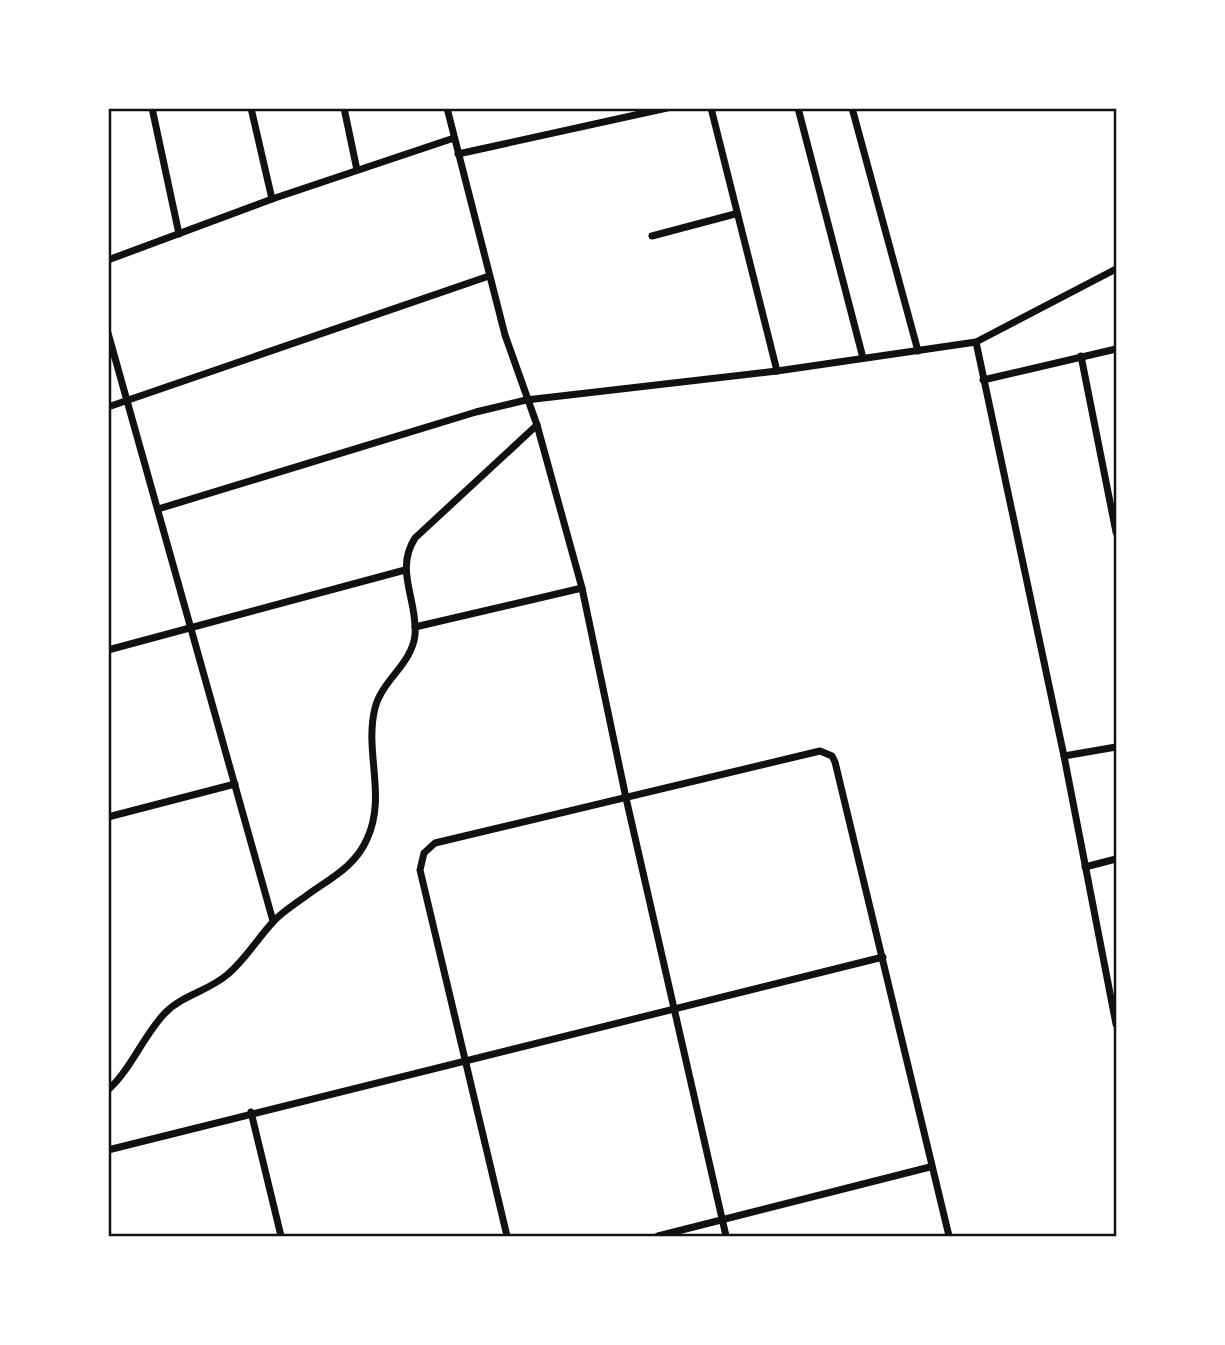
<svg xmlns="http://www.w3.org/2000/svg" width="1225" height="1345" font-family="Literata,serif">
<style>
.lines{fill:none;stroke-linecap:round;stroke-linejoin:round}
.minor{stroke:#111;stroke-width:7}
.neatline{fill:none;stroke:#111;stroke-width:2.5}
</style>
<rect width="100%" height="100%" fill="#fff"/>
<g class="lines">
<g class="minor">
<path d="M152,108l27,126"/>
<path d="M251,108l21,91"/>
<path d="M344,108l13,62"/>
<path d="M447,108l58,227 32,90 45,163 44,210 100,438"/>
<path d="M711,108l66,263"/>
<path d="M798,108l65,250"/>
<path d="M852,108l66,243"/>
<path d="M458,154l209,-46"/>
<path d="M652,236l83,-22"/>
<path d="M108,260l164,-61 182,-61"/>
<path d="M108,333l165,588"/>
<path d="M976,342l88,414 52,268"/>
<path d="M1081,356l35,176"/>
<path d="M983,380l133,-31"/>
<path d="M108,407l381,-131"/>
<path d="M158,509l318,-97 50,-12 251,-29 199,-29 140,-73"/>
<path d="M415,627l167,-39"/>
<path d="M108,650l297,-80"/>
<path d="M1064,756l52,-9"/>
<path d="M108,817l127,-33"/>
<path d="M1085,867l31,-8"/>
<path d="M108,1090c24,-22 35,-54 57,-77 17,-18 44,-22 63,-39 18,-15 29,-35 45,-52 9,-10 22,-18 33,-26 23,-17 49,-29 61,-57 20,-43 -3,-87 8,-131 7,-28 37,-44 40,-73 3,-35 -21,-64 0,-97l122,-113"/>
<path d="M251,1112l30,124"/>
<path d="M108,1150l775,-193"/>
<path d="M507,1236l-87,-366 4,-17 11,-10 385,-92 12,5 3,6 114,474"/>
<path d="M658,1236l272,-69"/>
</g>
</g>
<rect width="1225" height="1345" fill="none" stroke="#ffffff" stroke-width="220"/>
<rect x="110" y="110" width="1005" height="1125" class="neatline"/>
</svg>
